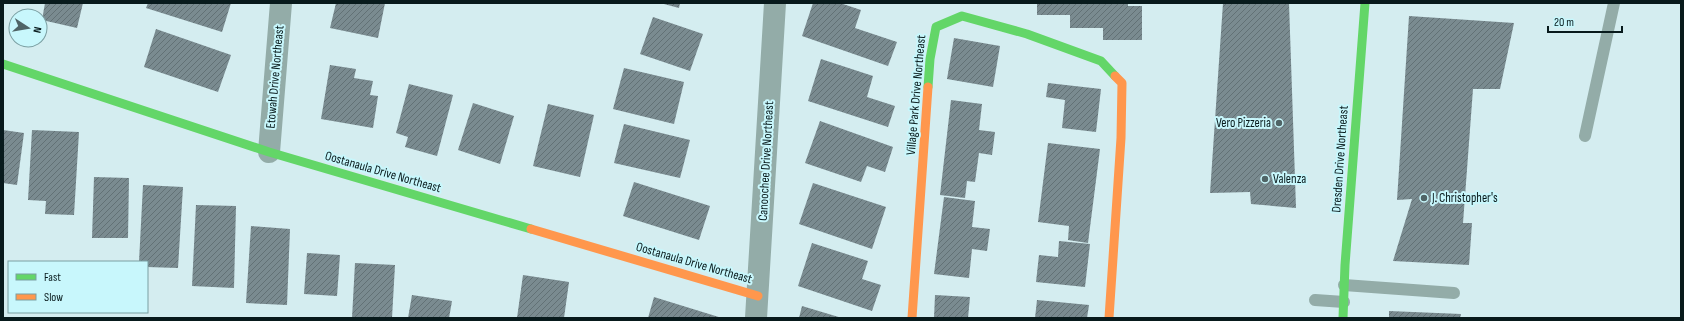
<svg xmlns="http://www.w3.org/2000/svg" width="1684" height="321" font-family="'Sofia Sans Condensed',sans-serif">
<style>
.building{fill:url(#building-hatch)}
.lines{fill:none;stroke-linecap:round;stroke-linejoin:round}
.lane{stroke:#93aca8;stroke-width:12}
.street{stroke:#93aca8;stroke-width:22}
.fast{stroke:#63d668;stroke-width:9}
.slow{stroke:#ff974d;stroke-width:9}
.poi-dot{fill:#4f6466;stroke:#c8f7fc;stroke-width:1.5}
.labels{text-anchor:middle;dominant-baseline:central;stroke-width:4;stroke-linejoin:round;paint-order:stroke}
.street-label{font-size:13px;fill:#081a1c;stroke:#c8f7fc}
.poi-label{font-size:13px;fill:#081a1c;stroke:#c8f7fc;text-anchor:start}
</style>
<defs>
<pattern id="building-hatch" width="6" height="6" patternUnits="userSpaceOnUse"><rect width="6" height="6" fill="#7a8b90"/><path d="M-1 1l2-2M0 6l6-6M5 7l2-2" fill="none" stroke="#627175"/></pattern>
</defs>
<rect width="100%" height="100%" fill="#d4edf0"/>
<g class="building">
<path d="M45,3h38l-6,25 -35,-8z"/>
<path d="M148,3h83l-9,29 -76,-24z"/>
<path d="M336,3h49l-7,35 -48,-10z"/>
<path d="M660,3h20l-1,5z"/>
<path d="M813,3h27l21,7 -6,18 42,14 -9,24 -86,-30z"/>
<path d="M1037,3h91v3h14v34h-39v-12h-33v-13h-33z"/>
<path d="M1223,3h66l7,205 -45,-4 -1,-12 -40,1z"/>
<path d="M1409,16l105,7 -14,66h-27l-10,134h9l-3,42 -76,-4 19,-62 -15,1z"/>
<path d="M653,17l50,17 -13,37 -50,-17z"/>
<path d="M156,29l75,26 -13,37 -74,-25z"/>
<path d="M954,38l46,8 -7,41 -46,-8z"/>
<path d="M821,59l52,17 -6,21 28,9 -7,21 -80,-26z"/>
<path d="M330,65l26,4 -2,9 19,3 -3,14 8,1 -5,32 -52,-9z"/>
<path d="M624,68l60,14 -10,42 -61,-15z"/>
<path d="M1048,83l53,6 -5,43 -34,-4 3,-28 -19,-3z"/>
<path d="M409,84l44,11 -16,61 -32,-9 3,-10 -12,-4z"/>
<path d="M951,100l31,4 -3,26 16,2 -3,23 -13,-2 -4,29 -8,-1 -2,17 -25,-3z"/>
<path d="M473,103l41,13 -14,48 -42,-14z"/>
<path d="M548,104l46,11 -14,62 -47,-11z"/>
<path d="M820,121l73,26 -8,25 -18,-6 -6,16 -56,-19z"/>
<path d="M624,124l66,16 -10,38 -66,-15z"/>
<path d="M3,130l21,3 -7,52 -14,-2z"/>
<path d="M32,130l47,2 -5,83 -29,-1 1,-13 -18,-1z"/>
<path d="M1048,143l52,6 -12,94 -20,-3 1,-14 -31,-4z"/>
<path d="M94,177l35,1 -1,60h-36z"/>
<path d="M634,182l76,24 -11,34 -76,-24z"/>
<path d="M813,183l73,24 -14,42 -73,-25z"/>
<path d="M143,185l40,2 -5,81 -31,-1v-5h-8z"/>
<path d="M944,197l31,4 -3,26 18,2 -3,22 -15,-2 -3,29 -35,-4z"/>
<path d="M196,205l40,1 -2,82 -42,-2z"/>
<path d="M251,226l39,3 -3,76 -41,-2z"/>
<path d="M1059,241l31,3 -5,43 -49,-5 3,-27 19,2z"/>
<path d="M812,243l56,18 -6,18 19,6 -9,26 -74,-25z"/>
<path d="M307,253l33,2 -3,41 -33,-2z"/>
<path d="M355,263l40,2 -3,53h-40z"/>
<path d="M523,275l46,7 -5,36h-47z"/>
<path d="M412,295l40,6 -3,17h-41z"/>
<path d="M935,295l35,2 -2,21h-34z"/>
<path d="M654,297l68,21h-74z"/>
<path d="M1037,300l52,5 -2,13h-52z"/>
<path d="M802,306l40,12h-43z"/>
<path d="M1389,311l72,3 -1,4h-71z"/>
</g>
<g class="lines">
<g class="lane">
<path d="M1585,136l29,-133"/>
<path d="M1344,285l110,8"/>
<path d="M1315,300l29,2"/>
</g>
<g class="street">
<path d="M269,152l12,-149"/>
<path d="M756,318l19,-315"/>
</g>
<g class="fast">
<path d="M3,64l266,88 262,77"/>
<path d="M928,87l2,-28 6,-32 26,-11 65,18 74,27 14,15"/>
<path d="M1343,318l2,-53 20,-262"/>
</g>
<g class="slow">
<path d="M531,229l227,67"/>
<path d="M912,318l16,-231"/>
<path d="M1109,318l12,-180 1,-55 -7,-7"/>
</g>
</g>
<g class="poi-dot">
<circle cx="1279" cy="123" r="4"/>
<circle cx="1265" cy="179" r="4"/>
<circle cx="1424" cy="198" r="4"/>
</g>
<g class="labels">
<g class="street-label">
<text transform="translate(275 77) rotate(-85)">Etowah Drive Northeast</text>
<text transform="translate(916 95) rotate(-85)">Village Park Drive Northeast</text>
<text transform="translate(1340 159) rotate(-86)">Dresden Drive Northeast</text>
<text transform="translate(766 161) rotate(-87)">Canoochee Drive Northeast</text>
<text transform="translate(383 172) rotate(16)">Oostanaula Drive Northeast</text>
<text transform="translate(694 263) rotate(16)">Oostanaula Drive Northeast</text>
</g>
<g class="poi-label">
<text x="1271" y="123" text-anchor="end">Vero Pizzeria</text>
<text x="1273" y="179">Valenza</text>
<text x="1432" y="198">J. Christopher's</text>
</g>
</g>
<rect width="1684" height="321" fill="none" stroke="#081a1c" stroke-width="8"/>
<rect x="8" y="261" width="140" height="52" fill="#c8f7fc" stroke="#7b9fa2"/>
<rect x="16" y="274" width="20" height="6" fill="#63d668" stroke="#7b9fa2"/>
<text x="44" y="281" font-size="12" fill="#081a1c">Fast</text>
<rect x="16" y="294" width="20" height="6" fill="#ff974d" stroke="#7b9fa2"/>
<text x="44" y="301" font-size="12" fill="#081a1c">Slow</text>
<g transform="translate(28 28) rotate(102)"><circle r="19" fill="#c8f7fc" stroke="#7b9fa2"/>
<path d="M0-3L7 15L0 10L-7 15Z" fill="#4f6466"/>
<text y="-6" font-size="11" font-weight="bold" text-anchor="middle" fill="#081a1c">N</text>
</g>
<path d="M1548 26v6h74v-6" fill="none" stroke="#081a1c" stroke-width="2"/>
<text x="1554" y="26" font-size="12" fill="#081a1c" stroke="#c8f7fc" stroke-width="3" paint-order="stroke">20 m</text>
</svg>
